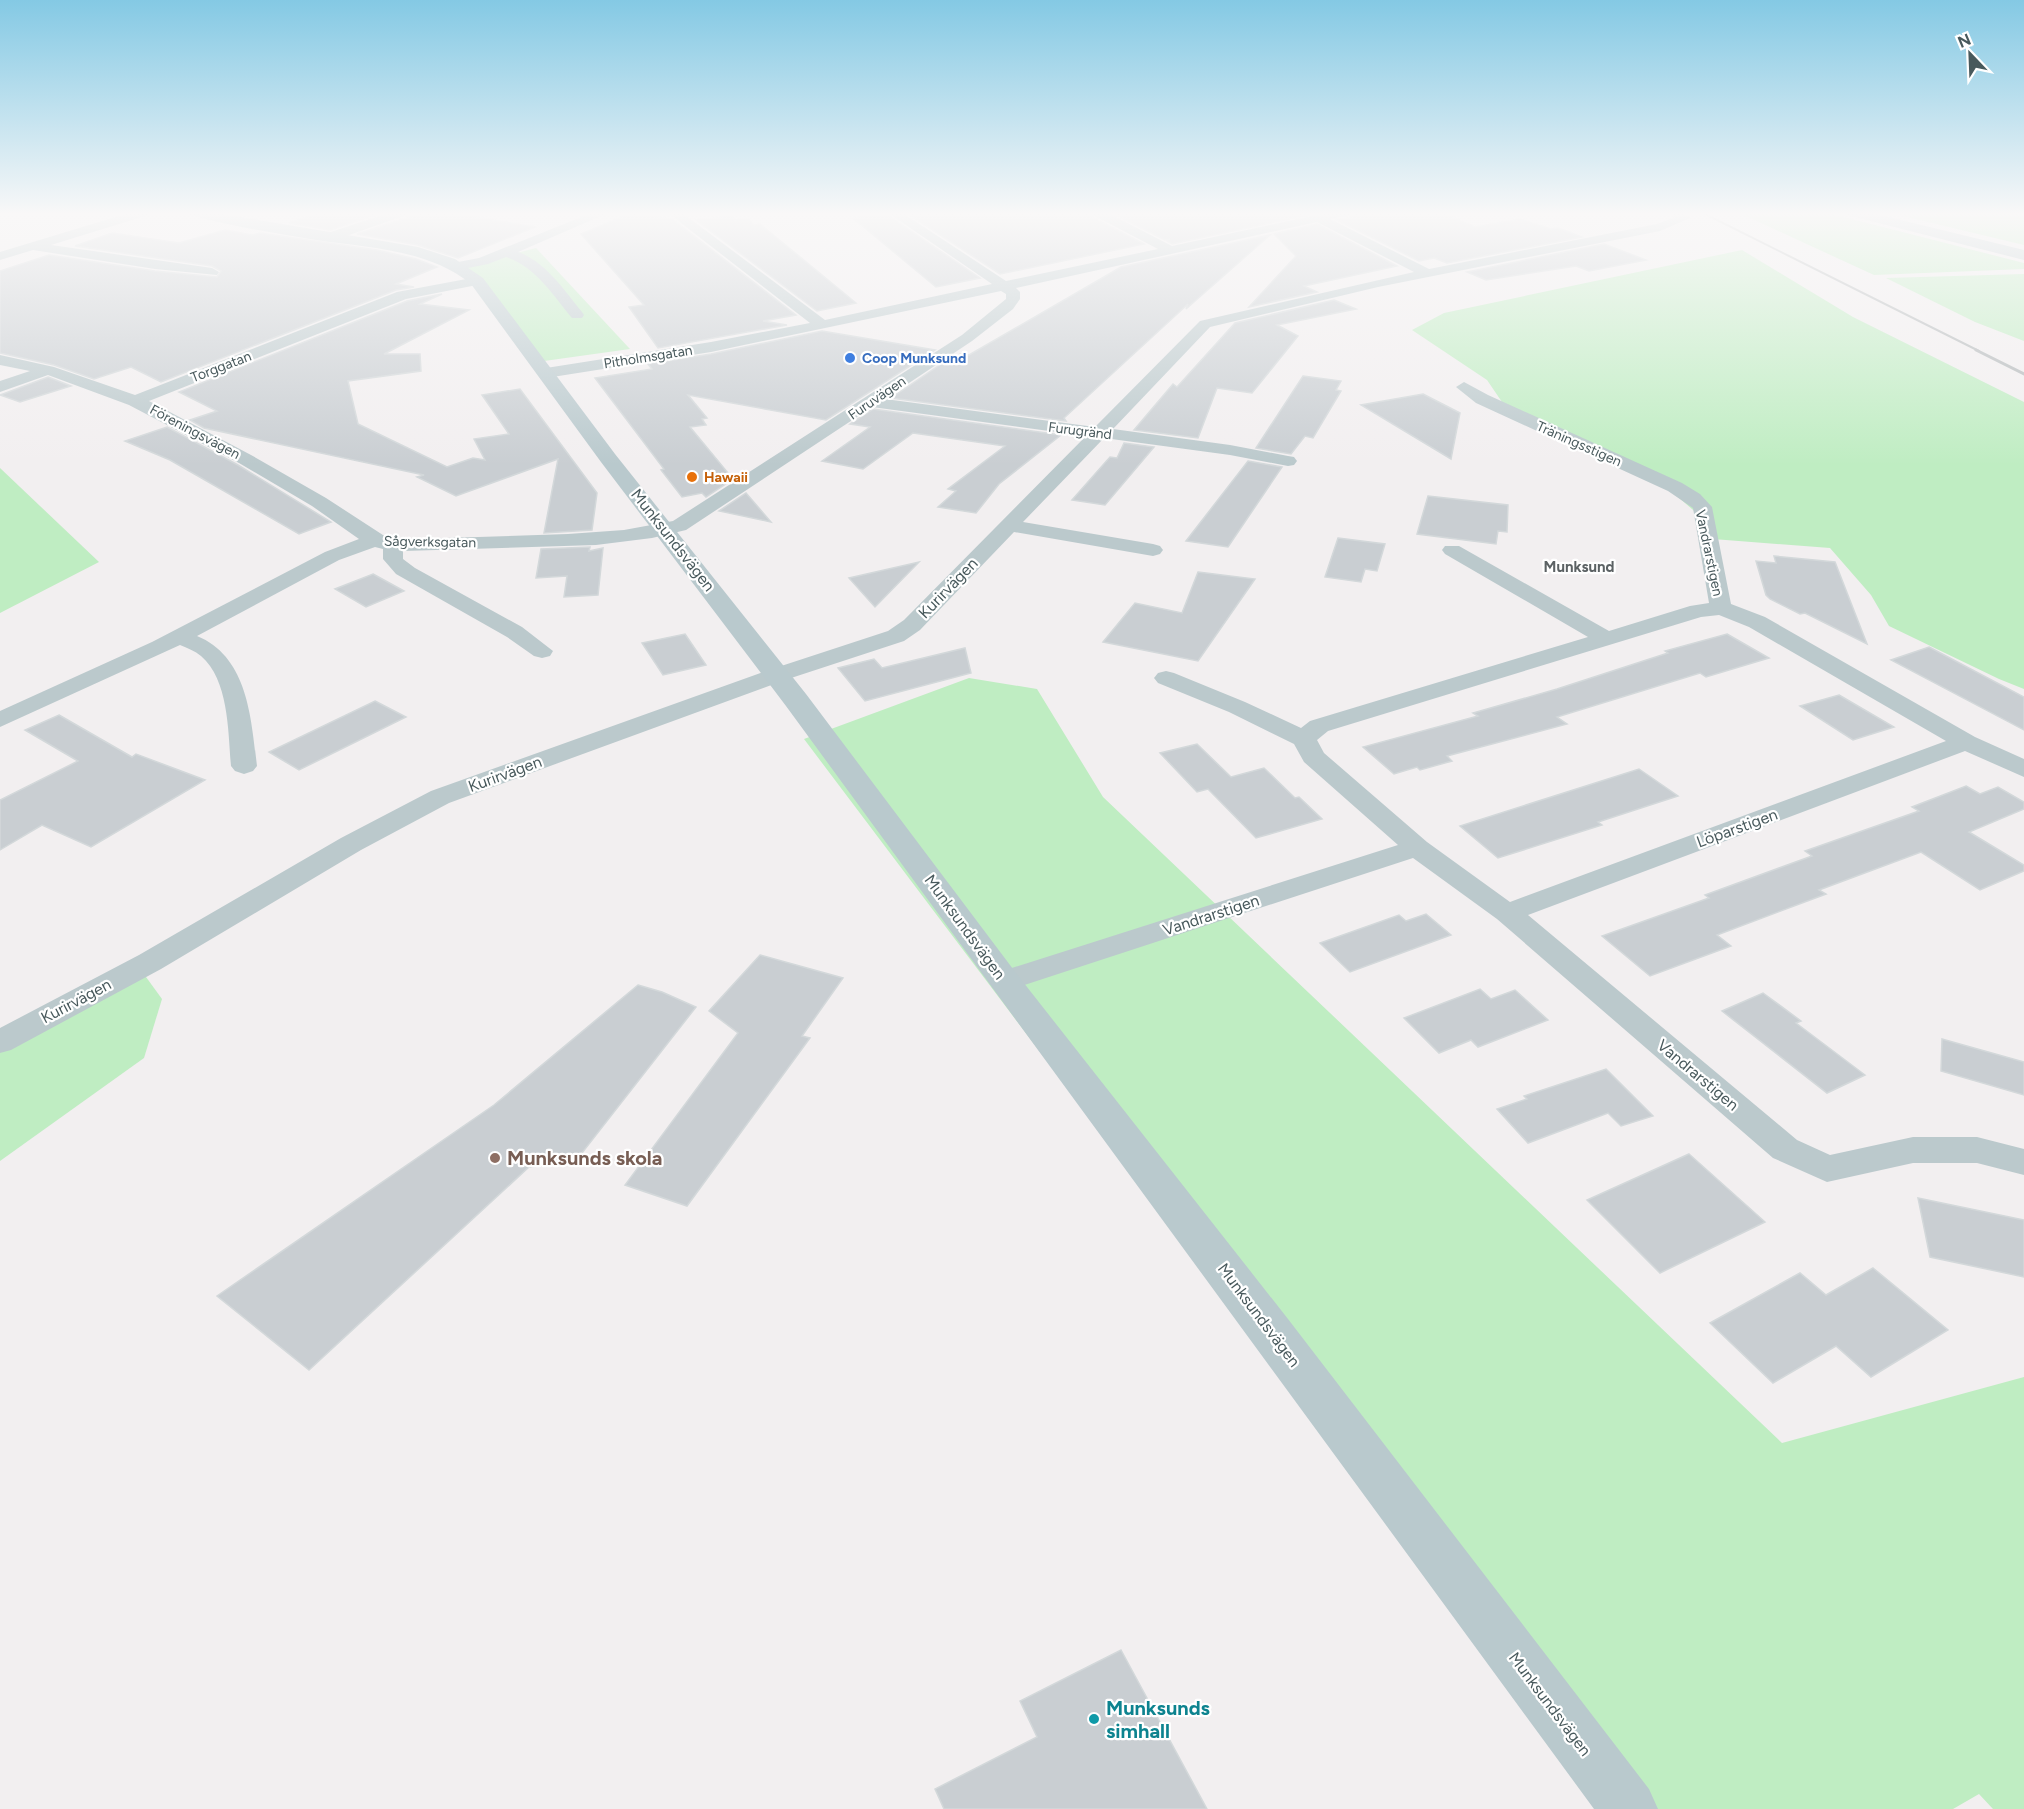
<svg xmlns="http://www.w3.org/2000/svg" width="2024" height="1809" font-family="Figtree,sans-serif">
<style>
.green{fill:#bfedc2}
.building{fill:#c9ced2;stroke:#d3d8da;stroke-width:1.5}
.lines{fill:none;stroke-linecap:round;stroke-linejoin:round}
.street{fill:#bbc9cc;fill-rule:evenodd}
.secondary{fill:#b9c9cd;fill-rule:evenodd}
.rail-far1{stroke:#b2b7b9;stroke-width:2}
.rail{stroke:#b2b7b9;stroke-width:3}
.shop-dot{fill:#3f7fe0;stroke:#fff;stroke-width:2}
.food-dot{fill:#e8710a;stroke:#fff;stroke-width:2}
.education-dot{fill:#8d6e63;stroke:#fff;stroke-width:2}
.culture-dot{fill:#0f9aa8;stroke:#fff;stroke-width:2}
.labels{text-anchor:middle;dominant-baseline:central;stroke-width:4.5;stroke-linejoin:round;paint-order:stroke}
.far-street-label{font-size:14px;fill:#48595c;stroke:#fff}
.far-shop-label{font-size:14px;font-weight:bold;fill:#366cbe;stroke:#fff;text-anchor:start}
.far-food-label{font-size:14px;font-weight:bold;fill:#c56008;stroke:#fff;text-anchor:start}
.far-neighbourhood-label{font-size:15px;font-weight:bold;fill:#5c6264;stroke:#fff}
.street-label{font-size:16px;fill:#48595c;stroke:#fff}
.near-education-label{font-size:20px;font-weight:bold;fill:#785e54;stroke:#fff;text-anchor:start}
.near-culture-label{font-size:20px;font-weight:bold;fill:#0d838f;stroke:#fff;text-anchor:start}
</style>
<rect width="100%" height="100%" fill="#f2eff0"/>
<g class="green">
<path d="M1737,212h87l200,51v6l-150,6z"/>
<path d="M1886,212h138v33z"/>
<path d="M536,248l94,101 -93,13 -79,-94z"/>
<path d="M1742,250l111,67 171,85v287l-25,-10 -110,-53 -18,-31 -41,-47 -117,-9 -7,-18 -49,-42 -155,-77 -15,-22 -75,-50 32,-17z"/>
<path d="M2024,274v67l-49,-19 -89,-44z"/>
<path d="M0,468l99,94 -99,51z"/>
<path d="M969,678l68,11 66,108 679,646 242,-66v432h-31l-14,-15 -26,15h-342l-807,-1070z"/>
<path d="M138,966l24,33 -18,59 -144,103v-116z"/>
</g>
<g class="building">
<path d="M321,212h42l15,2 -48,16 -41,-7z"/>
<path d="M425,212h22l88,15 -77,31 -40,-13 -61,-11z"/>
<path d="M905,212h184l3,5 52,27 -144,30z"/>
<path d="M1110,212h212l-150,32 -5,-3 3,-2 -5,1z"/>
<path d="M1355,212h86l34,15 45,-8 31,10 7,-1 24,9 -135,26 -13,-5 -15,3 -82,-41 14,-3z"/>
<path d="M631,213l41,6 124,96 -33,6 24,4 -129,23 -29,-41 15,-2 -63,-71z"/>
<path d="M886,214l94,64 -44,9 -83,-69z"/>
<path d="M732,216l3,4 12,-2 7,7 6,-1 96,79 -39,8 -121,-91z"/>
<path d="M1317,224l80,42 -93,20 13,6 -68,15 47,-51 -22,-22z"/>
<path d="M225,230l27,5 8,-2 117,17 39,9 21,8 -41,17 18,3 -18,3 -235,92 -30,-15 -37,12 -40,-14 -54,-12v-82l49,-16 106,16 62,6 4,-6 -9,-5 -137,-20 37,-13 67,10z"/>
<path d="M1270,235l-84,74 2,-5 -124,114 2,3 -175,-23 59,-40 4,4 6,-8 9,1 152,-88z"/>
<path d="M1604,244l42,16 -57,11 -13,-5 -90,14 -19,-8z"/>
<path d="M442,294l-22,10 49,6 -85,44h36l1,17 -73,10 10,43 89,43 26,-9 12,2 -11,-21 35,-5 -27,-39 38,-6 77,104 -5,37 -48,3 14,-74 -102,37 -39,-19 7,-2 -220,-47 -14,-8 27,-9 -38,-19 228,-91z"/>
<path d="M1334,300l22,9 -79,16 21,11 -46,57 -35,-5 -19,50 -64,-8 39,-46 4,3 58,-64z"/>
<path d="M822,331l113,19 -109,70 -138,-25 19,23 -5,1 4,6 -16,2 43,52 -27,18 -4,-4 -20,4 -21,-27 3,-1 -69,-91 57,-9 -4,-5 63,-10z"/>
<path d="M1303,376l38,5 -5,9 5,1 -28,47 -8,-2 -14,18 -35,-6z"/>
<path d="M48,377l23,9 -51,16 -20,-7z"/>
<path d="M1423,394l37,19 -9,46 -90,-54z"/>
<path d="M873,409l188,26 -62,49 -23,29 -38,-6 18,-16 -8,-2 57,-43 -92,-13 -50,36 -41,-8 48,-34 -20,-3z"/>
<path d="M167,427l71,38 93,57 -32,12 -129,-74 -45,-19z"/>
<path d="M1124,443l30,4 -49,58 -33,-5 38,-43 7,1z"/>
<path d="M1248,461l34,6 -54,80 -42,-6z"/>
<path d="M746,493l25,29 -52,-11z"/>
<path d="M1428,496l80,9 -1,27 -9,-1 -2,13 -79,-10z"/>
<path d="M1338,538l47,6 -8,27 -12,-2 -4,13 -36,-5z"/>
<path d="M590,547l-1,4 14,-3 -5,47 -34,2 3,-21 -31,2 5,-29z"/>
<path d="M1774,556l61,6 32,82 -62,-31 -5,1 -30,-15 -4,-4 -10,-34 20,2z"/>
<path d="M919,562l-44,45 -26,-29z"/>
<path d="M1198,572l57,7 -57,82 -95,-19 32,-39 47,10z"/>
<path d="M373,574l31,17 -38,16 -31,-18z"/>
<path d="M685,634l21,31 -43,10 -21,-32z"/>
<path d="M1727,634l42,24 -63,19 -6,-4 -143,44 10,7 -120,32 5,5 -32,9 -3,-3 -23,7 -31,-27 115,-31 -5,-3 84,-24 111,-36 -3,-2z"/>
<path d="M1929,647l95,50v33l-133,-70z"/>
<path d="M965,648l6,25 -106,28 -27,-33 36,-9 8,9z"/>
<path d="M1839,695l55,32 -41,13 -53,-34z"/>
<path d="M375,701l31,16 -107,53 -30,-18z"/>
<path d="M59,715l73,42 4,-3 69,26 -114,67 -49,-22 -42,25v-50l78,-39 -53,-31z"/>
<path d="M1197,744l34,33 33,-9 31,30 4,-1 23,22 -66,19 -48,-49 -11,3 -37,-39z"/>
<path d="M1639,769l39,27 -80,26 4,3 -104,33 -38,-32z"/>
<path d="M1966,786l14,8 18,-7 26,15v7l-55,23 55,33v6l-44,19 -59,-38 -102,38 7,4 -109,41 14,11 -81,30 -48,-40 107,-38 -4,-3 107,-39 -7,-5 114,-40 -7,-4z"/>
<path d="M1426,914l25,21 -101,37 -30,-29 79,-28 7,6z"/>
<path d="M760,955l83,23 -41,58 8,2 -123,168 -62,-21 113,-152 -29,-22z"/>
<path d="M638,985l24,7 34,15 -114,146 -18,10 -35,4 -220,203 -92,-74 277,-191z"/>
<path d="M1480,989l11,10 24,-9 33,30 -70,27 -7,-7 -32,13 -35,-35z"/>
<path d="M1763,993l38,28 -5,2 69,52 -38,18 -105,-82z"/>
<path d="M1942,1039l82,23v33l-83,-24z"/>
<path d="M1606,1069l47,47 -32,10 -13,-13 -80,30 -31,-34 30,-10 -3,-3z"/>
<path d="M1689,1154l76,68 -105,51 -73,-73z"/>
<path d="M1918,1198l106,22v57l-94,-20z"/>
<path d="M1873,1268l75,62 -77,47 -35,-31 -63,37 -63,-60 90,-50 26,22z"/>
<path d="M1121,1650l86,159h-263l-9,-20 102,-52 -17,-36z"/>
</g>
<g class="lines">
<g class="street">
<path d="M132,212h18l-2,3 -97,30 161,23 7,4 -2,3 -62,-6 -122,-19 -33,10v-8z"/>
<path d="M391,212h17l-2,3 -71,25 -5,1 -7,-4 2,-3z"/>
<path d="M594,212h16l-92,40c28,10 46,38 64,60l2,3 -2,3h-10c-19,-23 -37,-52 -66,-61l-18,7 -30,6 -7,-4 2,-3 26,-5z"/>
<path d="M667,212h14l144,108 167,-36 -105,-72h14l105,69 152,-32 -65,-34 -2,-3h15l66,34 159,-34h22l-2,3 -21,4 99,50 228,-45 18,-7 -5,-5h13l7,6 -30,13 -282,56 -168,40 -97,102 117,16 58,11 6,1 3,4 -3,4 -6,1 -58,-11 -126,-17 -81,84 130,22 7,2 3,4 -3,4 -7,2 -139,-24 -94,98 -16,11 -119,39 -336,123 -88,47 -200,119 -150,81 -11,3v-25l139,-73 202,-117 90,-47 338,-121 119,-39 16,-11 182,-184 -214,-29 -186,123 -34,8 -56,7 -193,6v8l12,9 107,59 31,24 -3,5 -8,2 -8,-2 -27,-19 -111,-63 -13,-15v-10l-8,-2 -36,13 -142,76c51,21 54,82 60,130l-4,5 -9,3 -9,-3 -4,-5c-3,-34 -2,-86 -30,-110 -6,-5 -14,-8 -21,-11l-180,82v-16l152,-69 173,-90 34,-13 -47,-33 -73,-43 -110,-58 -81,-30 -48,17v-11l30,-10 -30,-6v-10l54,12 81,28 262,-103 80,-15 5,1 2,3 -2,3 -76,15 -257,102 102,54 75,43 60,39 28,2 154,-5 56,-4 49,-9 289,-186 44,-36v-5l-5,-3 -290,61 -165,26 -6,-2 -2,-3 8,-5 165,-26 99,-19zM1317,222l97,50 -214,49 -105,106 -210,-28 87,-58 41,-32 7,-10v-7l-4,-4z"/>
<path d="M1464,382l24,13 194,88 18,11 12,13 19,97 34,13 210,120 49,22v18l-59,-26 -437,164 269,225 33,15 83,-18h64l47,12v26l-47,-12h-64l-86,19 -54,-24 -276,-239 -84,-61 -398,130 -11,3 -11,-3 -4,-7 4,-7 405,-129 -94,-83 -10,-18 -65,-32 -71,-29 -4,-5 4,-5 8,-2 8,2 71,29 56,26 9,-7 278,-84 -143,-83 -3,-4 3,-4h14l150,85 81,-25 19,-3 -16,-95 -25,-17 -192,-88 -20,-16zM1719,615l30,12 197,114 -436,161 -83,-60 -103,-89 -7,-13 11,-9 373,-114z"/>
</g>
<g class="secondary">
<path d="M188,212h23l207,35 37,12 28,19 132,176 191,240 210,279 272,346 361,470 9,20h-64l-808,-1103 -185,-244 -130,-178c-43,-35 -102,-36 -155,-44 -43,-7 -85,-14 -126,-25z"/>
<path d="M1845,212h23l156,38v10l-177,-45z"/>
</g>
<path class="rail-far1" d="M1701,212l278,139"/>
<path class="rail" d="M1976,350l48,24"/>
</g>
<linearGradient id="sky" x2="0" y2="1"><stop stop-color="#84c9e4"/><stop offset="0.46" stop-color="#f9f8f8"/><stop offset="1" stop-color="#f9f8f8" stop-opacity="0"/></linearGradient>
<rect width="2024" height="465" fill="url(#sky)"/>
<circle class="shop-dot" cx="850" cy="358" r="6"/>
<circle class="food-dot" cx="692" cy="477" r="6"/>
<circle class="education-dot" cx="495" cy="1158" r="6"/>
<circle class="culture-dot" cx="1094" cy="1719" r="6"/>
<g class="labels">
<g class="far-street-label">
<text transform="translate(648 357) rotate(-9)">Pitholmsgatan</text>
<text transform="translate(221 367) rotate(-21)">Torggatan</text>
<text transform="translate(877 398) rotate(-34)">Furuvägen</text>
<text transform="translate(1080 431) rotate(7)">Furugränd</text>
<text transform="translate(195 432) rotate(28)">Föreningsvägen</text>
<text transform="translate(1579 444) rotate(24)">Träningsstigen</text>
<text transform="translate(430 542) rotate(1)">Sågverksgatan</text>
<text transform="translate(1709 553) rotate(78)">Vandrarstigen</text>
</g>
<g class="far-shop-label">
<text x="862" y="358">Coop Munksund</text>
</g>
<g class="far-food-label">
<text x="704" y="477">Hawaii</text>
</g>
<g class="far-neighbourhood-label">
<text x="1579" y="567">Munksund</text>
</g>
<g class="street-label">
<text transform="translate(673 540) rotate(52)">Munksundsvägen</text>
<text transform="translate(948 588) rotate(-46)">Kurirvägen</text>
<text transform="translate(505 774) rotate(-20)">Kurirvägen</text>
<text transform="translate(1737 828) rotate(-20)">Löparstigen</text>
<text transform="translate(1211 915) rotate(-18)">Vandrarstigen</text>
<text transform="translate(965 927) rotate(54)">Munksundsvägen</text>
<text transform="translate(76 1001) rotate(-28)">Kurirvägen</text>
<text transform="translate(1698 1075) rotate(40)">Vandrarstigen</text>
<text transform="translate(1259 1315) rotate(53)">Munksundsvägen</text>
<text transform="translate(1550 1704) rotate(53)">Munksundsvägen</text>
</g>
<g class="near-education-label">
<text x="507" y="1158">Munksunds skola</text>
</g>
<g class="near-culture-label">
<text x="1106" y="1708">Munksunds<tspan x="1106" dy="23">simhall</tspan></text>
</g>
</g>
<g transform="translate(1970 54) rotate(337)" stroke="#ffffff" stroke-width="4.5" paint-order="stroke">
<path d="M0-4.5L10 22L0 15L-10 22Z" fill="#48595c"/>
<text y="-9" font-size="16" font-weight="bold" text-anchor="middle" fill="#48595c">N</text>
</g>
</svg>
